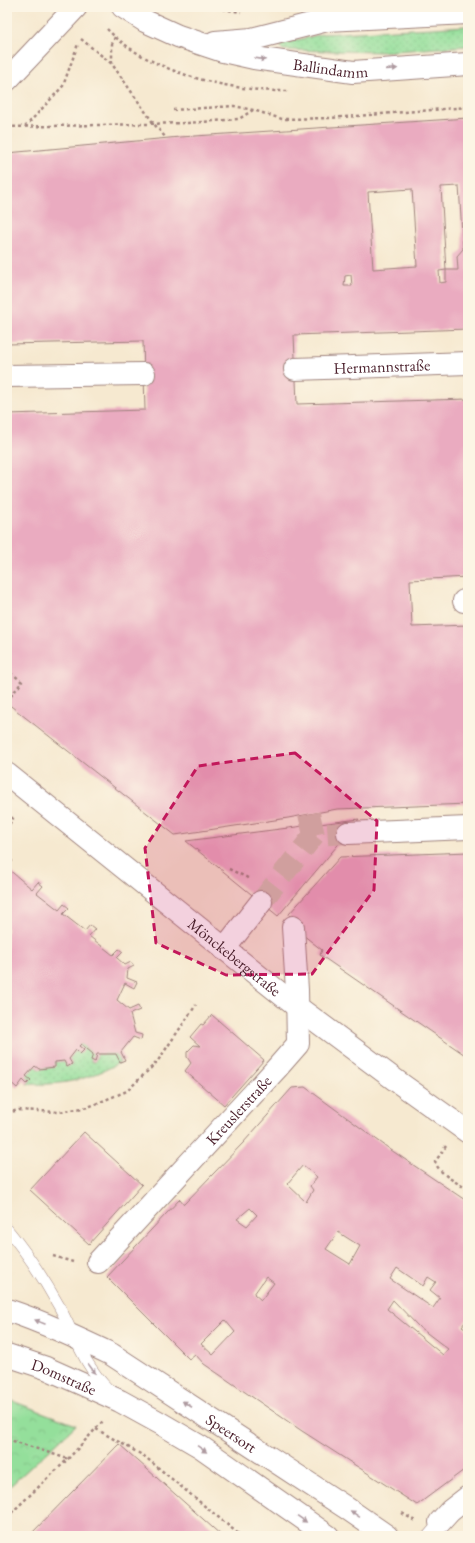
<svg xmlns="http://www.w3.org/2000/svg" width="475" height="1543" font-family="'EB Garamond',serif">
<style>
.grass{fill:url(#grass-dots);stroke:#6f7f63}
.park{fill:url(#park-crowns);stroke:#6f7f63}
.building{fill:#eaabc0;fill-rule:evenodd}
.lines{fill:none;stroke-linecap:round;stroke-linejoin:round}
.street-tunnel{stroke:#d4c1af;stroke-width:22;stroke-dasharray:22 11;stroke-linecap:butt}
.lane-casing{stroke:#a0847e;stroke-width:12}
.street-casing{stroke:#a0847e;stroke-width:24}
.secondary-casing{stroke:#a0847e;stroke-width:24}
.path{stroke:#a0847e;stroke-width:2.5;stroke-dasharray:3 3;stroke-linecap:butt}
.lane{stroke:#fff;stroke-width:11}
.street{stroke:#fff;stroke-width:22}
.secondary{stroke:#fff;stroke-width:22}
.oneway{fill:#ae9aa0}
.marked{fill:#c2185b;fill-opacity:0.2;stroke:#c2185b;stroke-width:3;stroke-dasharray:8 5;stroke-linejoin:round}
.labels{text-anchor:middle;dominant-baseline:central;stroke-width:3;stroke-linejoin:round;paint-order:stroke}
.street-label{font-size:16px;fill:#4a1f2b;stroke:#fcf5e5}
</style>
<defs>
<pattern id="grass-dots" width="8" height="8" patternUnits="userSpaceOnUse"><rect width="8" height="8" fill="#94df9b"/><path d="M2 2h.1M6 6h.1" fill="none" stroke="#81bf86" stroke-width="1.8" stroke-linecap="round"/></pattern>
<pattern id="park-crowns" width="20" height="18" patternUnits="userSpaceOnUse"><rect width="20" height="18" fill="#94df9b"/><path d="M2 6a3 3 0 1 1 6 0M12 15a3 3 0 1 1 6 0" fill="none" stroke="#81bf86"/></pattern>
</defs>
<rect width="100%" height="100%" fill="#fcf5e5"/>
<filter id="ink" filterUnits="userSpaceOnUse"><feTurbulence type="fractalNoise" baseFrequency=".025" numOctaves="2"/><feDisplacementMap in="SourceGraphic" scale="8" xChannelSelector="R" yChannelSelector="G"/><feConvolveMatrix kernelMatrix="1 2 1 2 8 2 1 2 1" color-interpolation-filters="sRGB"/></filter>
<filter id="wash" filterUnits="userSpaceOnUse"><feTurbulence type="fractalNoise" baseFrequency=".012" numOctaves="4" result="noise"/><feDisplacementMap in="SourceGraphic" scale="16" xChannelSelector="R" yChannelSelector="G"/><feGaussianBlur stdDeviation="0.9" result="paint"/><feColorMatrix in="noise" values="0 0 0 0 0 0 0 0 0 0 0 0 0 0 0 0 0 1.4 0 .05"/><feComposite in="paint" operator="in"/></filter>
<g filter="url(#wash)">
<rect width="100%" height="100%" fill="#f6e9d0"/>
<g class="grass">
<path d="M468,26v20l-88,6 -97,-2 -3,-3 1,-3 41,-10z"/>
<path d="M81,1044l12,10 -2,7 4,1 2,-8h19l4,8c-28,17 -59,24 -93,22l4,-4 -5,-4 9,-10 4,3 15,-2 1,-5 9,-1 3,6 5,-3 -3,-5 7,-9 4,4 3,-4 -4,-4z"/>
</g>
<path class="park" d="M7,1399l69,26 -69,64z"/>
<g id="blocks">
<g class="building">
<path d="M468,118v211l-174,6 3,69 171,-5v178l-58,3 2,47 56,-2v179l-131,5 -49,9 -113,17 -168,-132v-289l138,-4 -2,-69 -136,3v-191l173,-16zM459,186l4,63 -6,7 1,14h-12v12l-6,1 -1,-12 7,-1 -5,-83zM412,189l5,77 -44,3 -5,-77zM351,275l1,11h-8l1,-10z"/>
<path d="M359,819l-11,14 -70,83 -92,-75z"/>
<path d="M468,852v205l-148,-102 2,-5 -29,-23 -4,-13 51,-57z"/>
<path d="M7,856l6,5 -6,6z"/>
<path d="M7,868l25,21 6,-7 5,4 -6,7 22,17 5,-6 5,4 -6,6 22,17 5,-6 5,4 -6,7 24,19 6,-6 4,3 -6,6 8,7 6,-3 3,4 -6,3 -1,9 10,4 -3,6 -9,-5 -8,17 12,10 9,-4 2,4 -10,4 5,19 7,2 -1,5 -8,-3 -12,15 4,8 -5,2 -4,-8h-19l-2,8 -4,-2 2,-6 -12,-10 -2,2 5,4 -4,4 -4,-4 -7,9 3,5 -5,3 -3,-6 -9,1v5l-16,2 -4,-3 -9,10 5,4 -4,4 -4,-4 -6,8 -10,-9z"/>
<path d="M212,1015l52,45 -40,45 -39,-34 6,-8 -4,-6v-5l7,-7 6,1 -10,-9 11,-13 2,1z"/>
<path d="M305,1087l86,63 77,52v116l-6,8 6,4v137l-51,38 -115,-74 -98,-67 -9,-10 -6,5 -82,-82 73,-78 4,5 59,-61 49,-55zM303,1165l14,12 -7,9 3,4 -7,12 -19,-18zM250,1208l7,7 -10,11 -10,-7zM338,1232l22,14 -10,18 -24,-15zM397,1268l26,18 5,-9 8,5 -6,8 10,8 -7,10 -43,-29zM266,1277l8,6 -13,17 -7,-6zM393,1300l26,27 29,22 -5,6 -56,-46zM225,1320l10,12 -22,23 -12,-11z"/>
<path d="M84,1132l58,53 -53,59 -59,-54z"/>
<path d="M119,1444l103,92h-193z"/>
</g>
</g>
</g>
<g filter="url(#ink)">
<use href="#blocks" fill-opacity="0" stroke="#a0847e" stroke-width="1"/>
<g class="lines">
<g class="street-tunnel">
<path d="M309,814l5,21"/>
<path d="M261,902l53,-67 34,-2"/>
</g>
<defs>
<g id="lane">
<path d="M7,1229c20,24 37,50 52,77 16,30 25,60 50,84"/>
<path d="M428,1536l12,-14"/>
</g>
<g id="street">
<path id="s1" d="M295,369l173,-6"/>
<path d="M7,376l137,-2"/>
<path d="M464,601h4"/>
<path id="s2" d="M7,774l289,232 102,76 70,50"/>
<path d="M348,833l120,-5"/>
<path d="M224,949l37,-47"/>
<path id="s3" d="M98,1262l179,-194 21,-24 -1,-54 -4,-63"/>
<path d="M440,1522l10,-11 18,-14"/>
</g>
<g id="secondary">
<path id="s4" d="M123,7l22,14 33,15 45,15 31,7 99,14 115,-8"/>
<path d="M215,42l37,-3 75,-19 141,-7"/>
<path d="M7,80l69,-73"/>
<path id="s5" d="M7,1310c36,12 70,28 104,44l234,153 42,29"/>
<path id="s6" d="M7,1355l39,13 74,33 40,22 41,24 127,89"/>
</g>
</defs>
<use href="#lane" class="lane-casing"/>
<use href="#street" class="street-casing"/>
<use href="#secondary" class="secondary-casing"/>
<g class="path">
<path d="M211,7l30,5"/>
<path d="M107,29c42,44 124,63 182,62"/>
<path d="M115,37l-3,7v20l42,60 12,14"/>
<path d="M81,39l31,25"/>
<path d="M173,110l61,-4 19,4 29,9 49,-1 137,-11"/>
<path d="M7,127l181,-4 51,-4 14,-9"/>
<path d="M25,127l38,-41 15,-42"/>
<path d="M7,701l15,-19 -9,-8"/>
<path d="M7,813l6,6 -6,8"/>
<path d="M229,869l21,10"/>
<path d="M7,1113l12,-3 40,2 29,-5 39,-16 30,-29 39,-57"/>
<path d="M446,1146l-11,16c5,13 22,20 33,28"/>
<path d="M53,1256l20,6"/>
<path d="M96,1429l48,27 97,80"/>
<path d="M7,1439l61,20"/>
<path d="M402,1513l13,8"/>
<path d="M7,1517l61,-58 35,-38"/>
</g>
<use href="#lane" class="lane"/>
<use href="#street" class="street"/>
<use href="#secondary" class="secondary"/>
</g>
<defs><path id="oneway-solid" d="M-6-.8H1V-3.2L6.5 0L1 3.2V.8H-6Z"/></defs>
<g class="oneway">
<use href="#oneway-solid" transform="translate(260 59) rotate(9)"/>
<use href="#oneway-solid" transform="translate(392 69) rotate(-4)"/>
<use href="#oneway-solid" transform="translate(40 1322) rotate(-158)"/>
<use href="#oneway-solid" transform="translate(92 1369) rotate(54)"/>
<use href="#oneway-solid" transform="translate(187 1404) rotate(-147)"/>
<use href="#oneway-solid" transform="translate(202 1449) rotate(34)"/>
<use href="#oneway-solid" transform="translate(355 1514) rotate(-145)"/>
<use href="#oneway-solid" transform="translate(302 1519) rotate(35)"/>
</g>
</g>
<path class="marked" d="M295,753l82,68 -3,69 -62,84 -86,1 -70,-32 -11,-95 53,-82z"/>
<g class="labels">
<g class="street-label">
<text stroke="none"><textPath href="#s4" startOffset="219">Ballindamm</textPath></text>
<text stroke="none"><textPath href="#s1" startOffset="87">Hermannstraße</textPath></text>
<text stroke="none"><textPath href="#s2" startOffset="292">Mönckebergstraße</textPath></text>
<text stroke="none"><textPath href="#s3" startOffset="207">Kreuslerstraße</textPath></text>
<text stroke="none"><textPath href="#s6" startOffset="61">Domstraße</textPath></text>
<text stroke="none"><textPath href="#s5" startOffset="257">Speersort</textPath></text>
</g>
</g>
<rect width="475" height="1543" fill="none" stroke="#fcf5e5" stroke-width="24"/>
</svg>
